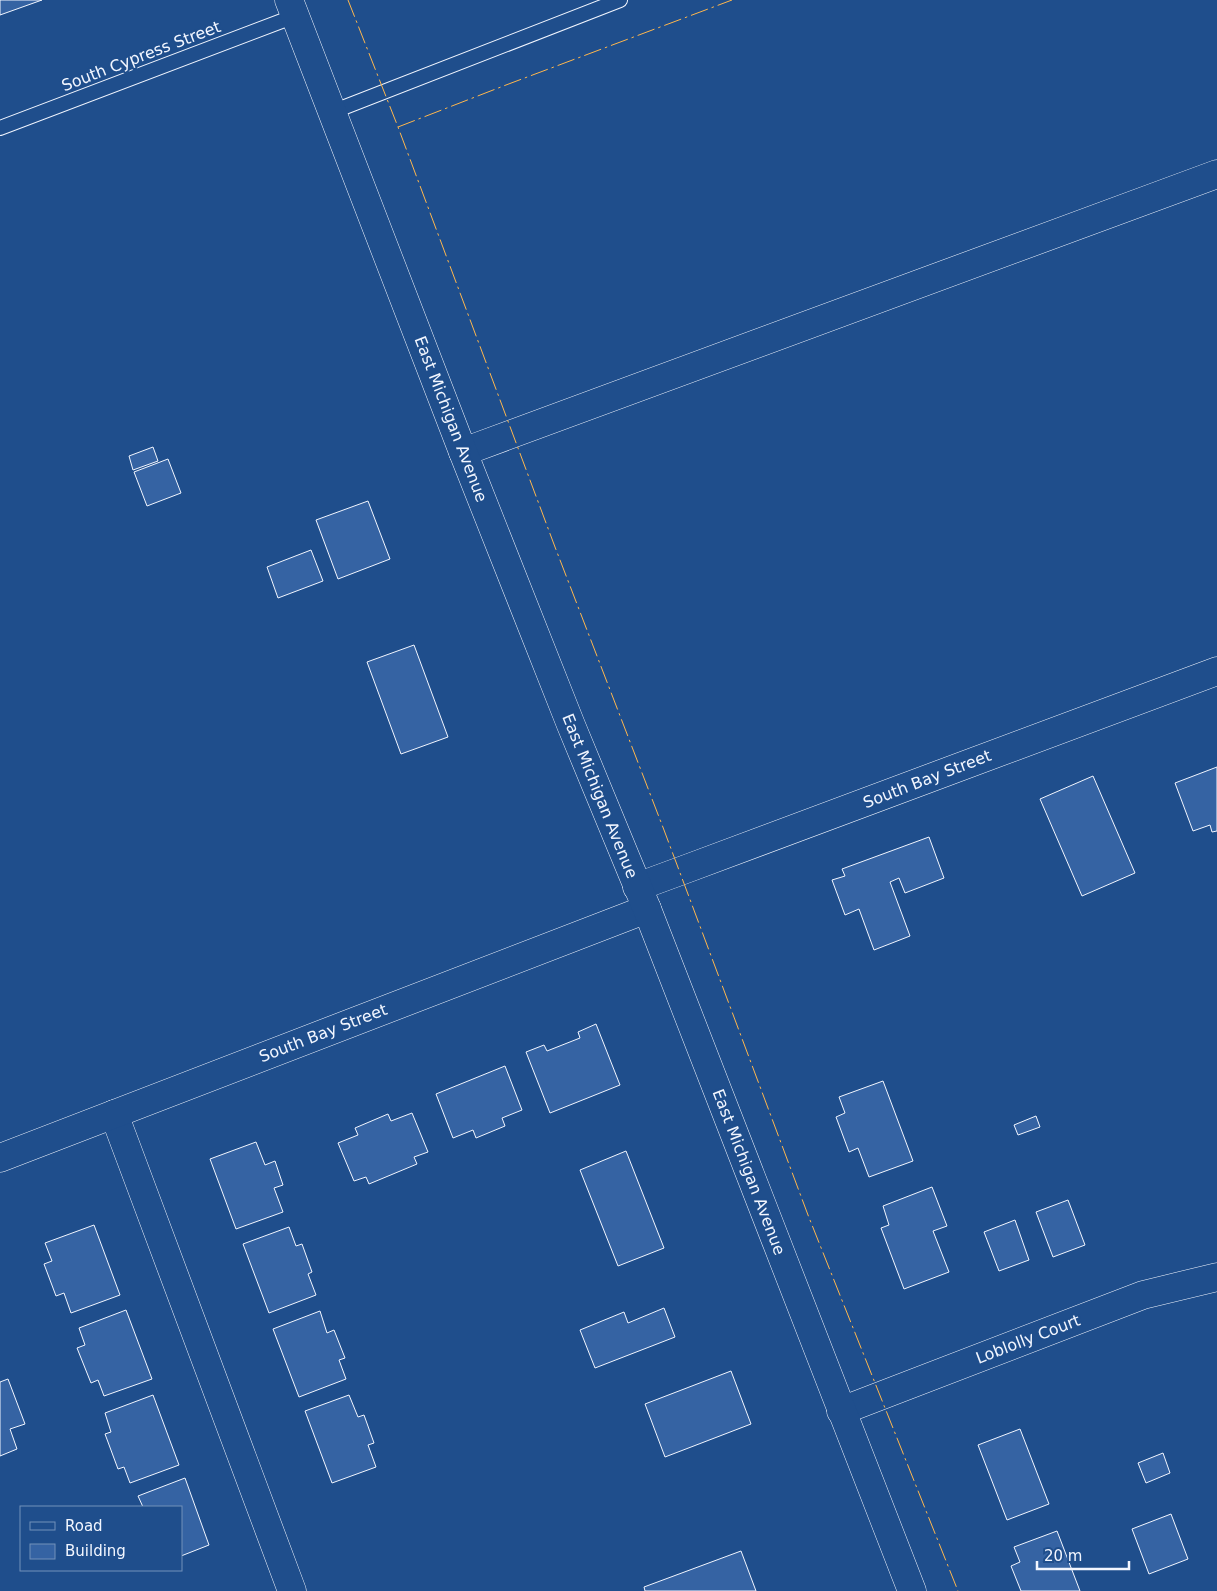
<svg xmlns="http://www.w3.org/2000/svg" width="1217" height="1591" font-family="'DejaVu Sans',sans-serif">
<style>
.building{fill:#3563a3;stroke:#f2f6ff}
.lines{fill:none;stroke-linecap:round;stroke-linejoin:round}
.service-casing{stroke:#f2f6ff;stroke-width:16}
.minor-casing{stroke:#f2f6ff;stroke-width:29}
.tertiary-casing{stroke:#f2f6ff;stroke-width:29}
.service{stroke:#1f4e8c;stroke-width:14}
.minor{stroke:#1f4e8c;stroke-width:28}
.tertiary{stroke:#1f4e8c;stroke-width:28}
.power{stroke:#ffb74d;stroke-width:1;stroke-dasharray:18 4 2.5 4;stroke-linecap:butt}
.labels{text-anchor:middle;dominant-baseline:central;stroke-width:4;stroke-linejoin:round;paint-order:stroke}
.street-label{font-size:16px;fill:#f2f6ff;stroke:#1f4e8c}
</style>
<rect width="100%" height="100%" fill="#1f4e8c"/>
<g class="building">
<path d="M0,0h42l-42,15z"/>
<path d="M153,447l5,14 -25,9 -4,-14z"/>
<path d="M168,459l13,34 -34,13 -13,-34z"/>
<path d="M368,501l22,58 -52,20 -22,-59z"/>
<path d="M311,550l12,31 -45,17 -11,-31z"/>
<path d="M414,645l34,92 -47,17 -34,-92z"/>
<path d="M1217,767v64l-5,1 -2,-7 -17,6 -18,-48z"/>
<path d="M1093,776l42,97 -53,23 -42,-97z"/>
<path d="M929,837l15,41 -39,15 -6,-15 -9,4 20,54 -36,14 -15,-41 -14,6 -13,-35 13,-4 -3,-7z"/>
<path d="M596,1024l24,61 -70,28 -24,-61 18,-7 3,6 33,-13 -2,-6z"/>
<path d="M505,1066l17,44 -20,8 3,8 -29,12 -3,-8 -20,8 -17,-44z"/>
<path d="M883,1081l30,80 -44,16 -11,-29 -9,4 -13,-35 9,-4 -6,-16z"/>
<path d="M412,1113l16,39 -14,5 3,7 -48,20 -3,-7 -12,4 -16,-38 20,-8 -3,-7 33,-14 3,7z"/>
<path d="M1036,1116l4,11 -22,8 -4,-10z"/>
<path d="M256,1142l9,23 10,-4 8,24 -9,3 9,24 -47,17 -26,-70z"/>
<path d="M626,1151l38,97 -46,18 -38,-96z"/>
<path d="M932,1187l15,39 -14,5 16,41 -45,17 -23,-61 8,-3 -6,-19z"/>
<path d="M1068,1200l17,45 -32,12 -17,-45z"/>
<path d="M1015,1220l14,40 -30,11 -15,-39z"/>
<path d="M94,1225l26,70 -49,18 -7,-20 -8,3 -12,-32 8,-3 -7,-18z"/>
<path d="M289,1227l7,19 6,-2 10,28 -4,2 8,21 -47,18 -26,-69z"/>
<path d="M664,1308l11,29 -80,31 -15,-38 44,-18 4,11z"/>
<path d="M126,1310l26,69 -48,17 -6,-16 -7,3 -14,-35 8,-3 -6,-17z"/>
<path d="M320,1311l7,22 7,-3 11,28 -6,2 7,19 -47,18 -26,-68z"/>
<path d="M731,1371l20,53 -86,33 -20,-53z"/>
<path d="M8,1379l17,45 -15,5 7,20 -17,7v-74z"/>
<path d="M153,1395l26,70 -49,18 -6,-16 -6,2 -13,-35 6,-2 -6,-19z"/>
<path d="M349,1395l9,22 6,-2 10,28 -6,2 8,22 -44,16 -27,-72z"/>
<path d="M1020,1429l29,75 -42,16 -29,-75z"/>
<path d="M1163,1453l7,20 -24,10 -8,-20z"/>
<path d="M185,1478l24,67 -28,11v-49h-38l-5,-11z"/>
<path d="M1171,1514l17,45 -39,15 -17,-45z"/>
<path d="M1057,1531l23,60h-59l-10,-25 9,-4 -6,-15z"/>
<path d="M741,1551l15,40h-111l-1,-4z"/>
</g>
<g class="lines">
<defs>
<g id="service">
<path d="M332,112l288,-112"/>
<path d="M0,128l295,-112"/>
</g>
<g id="minor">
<path d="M463,452l754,-278"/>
<path d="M637,887c194,-71 387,-145 580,-216"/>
<path d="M114,1114l178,477"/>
<path d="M0,1158l647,-249"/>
<path d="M841,1411l302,-116 74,-18"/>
</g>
<path id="tertiary" d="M289,0l174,452 108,273 76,184 265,682"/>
</defs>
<use href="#service" class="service-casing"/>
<use href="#minor" class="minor-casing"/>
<use href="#tertiary" class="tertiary-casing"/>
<use href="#service" class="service"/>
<use href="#minor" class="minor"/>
<use href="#tertiary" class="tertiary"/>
<g class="power">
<path d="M348,0l50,127 157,420 109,283 144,385 150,376"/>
<path d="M398,127l108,-42 226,-85"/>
</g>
</g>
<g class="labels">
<g class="street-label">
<text transform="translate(141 56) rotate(-21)">South Cypress Street</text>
<text transform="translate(451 419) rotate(69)">East Michigan Avenue</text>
<text transform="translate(927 779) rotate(-21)">South Bay Street</text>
<text transform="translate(600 796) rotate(68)">East Michigan Avenue</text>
<text transform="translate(323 1033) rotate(-21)">South Bay Street</text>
<text transform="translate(749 1172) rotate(69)">East Michigan Avenue</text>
<text transform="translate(1028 1339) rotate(-21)">Loblolly Court</text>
</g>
</g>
<rect x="20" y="1506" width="162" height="65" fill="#1f4e8c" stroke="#7391ba"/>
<rect x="30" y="1522" width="25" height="8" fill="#1f4e8c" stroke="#7391ba"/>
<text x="65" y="1531" font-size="15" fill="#f2f6ff">Road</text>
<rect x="30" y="1544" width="25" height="15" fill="#3563a3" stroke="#7391ba"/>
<text x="65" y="1556" font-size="15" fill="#f2f6ff">Building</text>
<path d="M1037 1561v8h92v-8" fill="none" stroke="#f2f6ff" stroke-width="2.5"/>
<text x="1044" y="1561" font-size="15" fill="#f2f6ff" stroke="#1f4e8c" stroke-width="4" paint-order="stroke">20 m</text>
</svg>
